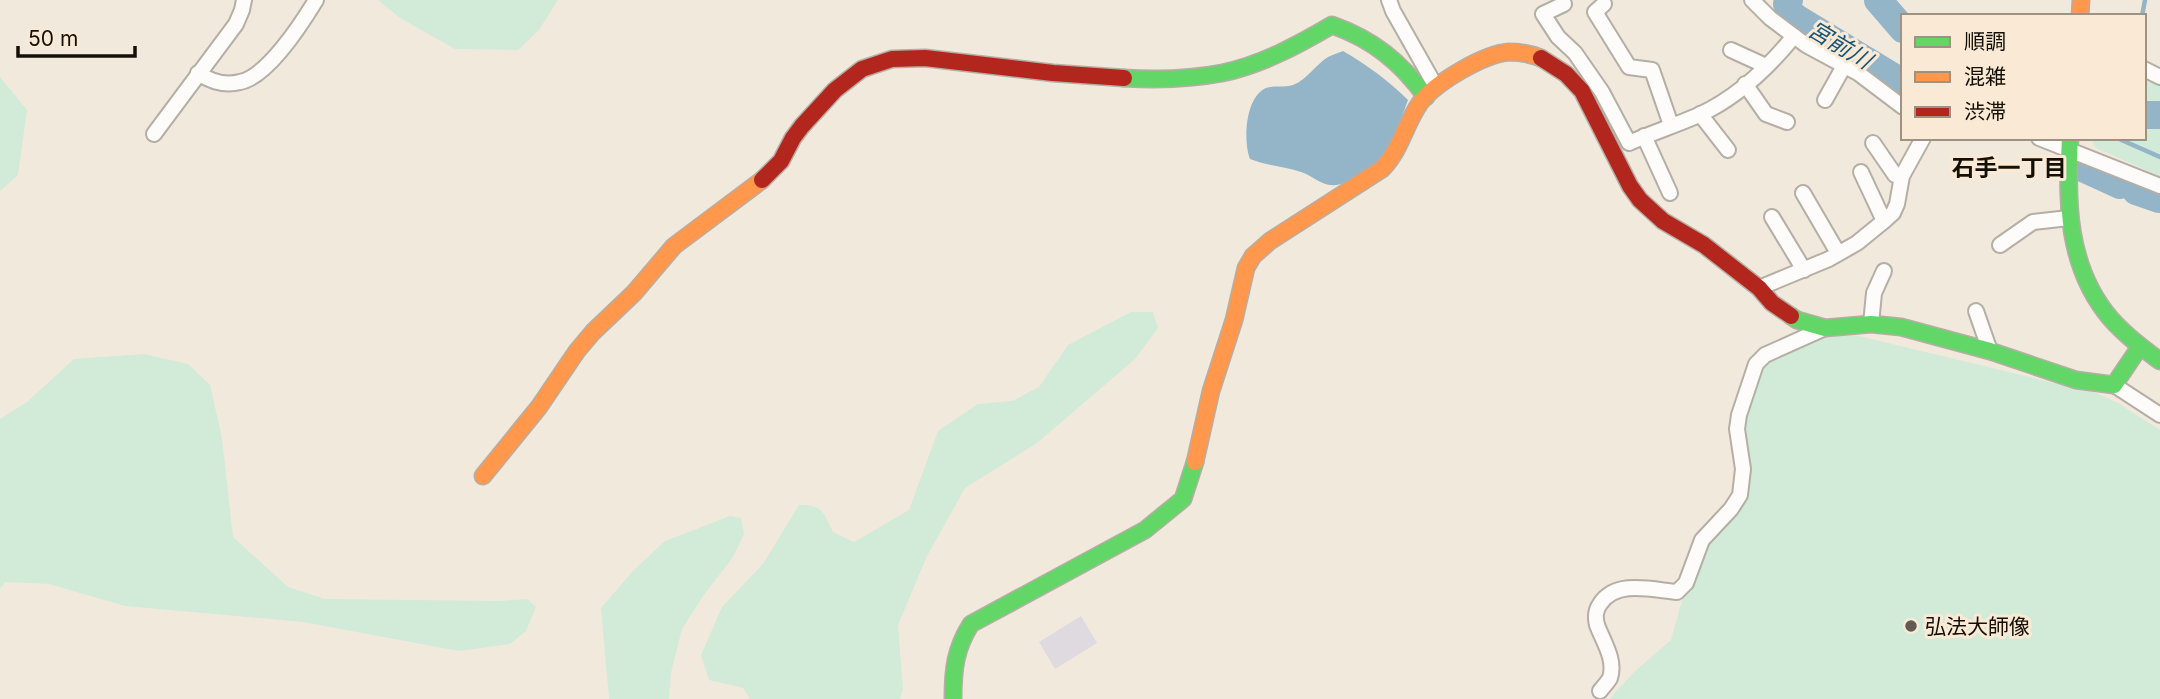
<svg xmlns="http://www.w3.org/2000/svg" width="2160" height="699" font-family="Inter,'Noto Sans JP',sans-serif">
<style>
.green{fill:#d2ead8}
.water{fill:#94b4c8}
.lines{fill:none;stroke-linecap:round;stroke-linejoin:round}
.stream{stroke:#94b4c8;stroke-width:4.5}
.river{stroke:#94b4c8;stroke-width:28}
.building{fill:#dedadf}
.street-casing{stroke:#b5aea5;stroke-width:18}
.fast-casing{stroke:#b5aea5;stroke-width:19}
.slow-casing{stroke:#b5aea5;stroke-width:19}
.jam-casing{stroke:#b5aea5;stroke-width:19}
.street{stroke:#fdfcfa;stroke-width:14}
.fast{stroke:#63d668;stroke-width:16}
.slow{stroke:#ff974d;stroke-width:16}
.jam{stroke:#b3261e;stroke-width:16}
.poi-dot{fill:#625b52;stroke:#faead5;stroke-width:2.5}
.labels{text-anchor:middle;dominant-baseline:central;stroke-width:6;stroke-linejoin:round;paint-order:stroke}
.poi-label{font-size:21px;fill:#140f07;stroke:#faead5;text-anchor:start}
.water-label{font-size:23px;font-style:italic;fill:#175476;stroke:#faead5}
.neighbourhood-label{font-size:23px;font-weight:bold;fill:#140f07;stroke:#faead5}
</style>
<rect width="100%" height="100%" fill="#f2e9dd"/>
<g class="green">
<path d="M378,0h180l-19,30 -21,20 -63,-1 -55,-31z"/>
<path d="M2144,76l16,8v92l-62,-27 -5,-5 -1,-6h52z"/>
<path d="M0,77l27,33 -9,65 -18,16z"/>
<path d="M1131,312h22l5,16 -23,31 -98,84 -72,45 -38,68 -29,69 5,64 -3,10h-150l-7,-11 -34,-8 -8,-25 21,-48 41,-43 36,-59c23,-1 25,8 34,27l21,10 55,-32 29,-79 40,-27 34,-3 27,-14 29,-42z"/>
<path d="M1842,332l254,61 22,10 42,27v269h-551l25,-27 37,-32 12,-43 28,-66 26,-43 2,-58 15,-55 22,-32z"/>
<path d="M144,354l44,10 22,21 12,53 11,99 55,50 37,12 172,2 30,-2 9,8 -10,24 -16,13 -51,7 -156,-29 -178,-16 -76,-22 -44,-2 -5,7v-170l27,-17 47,-43z"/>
<path d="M730,516l11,2 3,16 -11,23 -30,39 -21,33 -11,44 -2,26h-60l-8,-91 32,-37 32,-30z"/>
</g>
<path class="water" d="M1343,51c24,14 45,29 65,49 -12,32 -22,68 -57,80 -5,2 -11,5 -15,5 -13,2 -23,-9 -35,-13 -19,-6 -33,-6 -51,-13 -7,-18 -5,-62 16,-71 7,-3 19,0 27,-3 15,-6 22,-20 35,-28 4,-2 10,-4 15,-6z"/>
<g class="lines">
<g class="stream">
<path d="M2142,16l3,-16"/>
<path d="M2117,138l43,19"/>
</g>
<g class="river">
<path d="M1789,0l-2,4 2,8 7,6 107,65"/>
<path d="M1878,0l25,29"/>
<path d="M2144,115h16"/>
<path d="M2085,169l35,16"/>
<path d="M2136,191l23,8"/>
</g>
</g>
<path class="building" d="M1081,616l16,27 -42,26 -16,-27z"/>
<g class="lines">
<defs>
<g id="street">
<path d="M1389,0l4,11 43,76"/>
<path d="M1752,0l18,18 36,27 52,28 45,34"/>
<path d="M1564,4l-21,10 15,23 17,16 27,39 27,51c23,-10 47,-18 70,-28 37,-17 70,-48 95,-79"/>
<path d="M1604,4l-9,8 34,55 23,3 19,55"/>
<path d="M1731,50l35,16"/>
<path d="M2144,69l16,8"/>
<path d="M198,73c12,8 27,13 42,9 27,-5 62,-59 76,-82"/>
<path d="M1745,84l21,30 21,8"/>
<path d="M1825,100l19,-34"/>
<path d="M1700,114l28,36"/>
<path d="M154,134l82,-110 6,-14 2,-10"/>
<path d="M1644,136l26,57"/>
<path d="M2039,138l121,48"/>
<path d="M1873,143l22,32 7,1"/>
<path d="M1861,172l23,49"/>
<path d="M1803,193l35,60"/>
<path d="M1772,217l32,53"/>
<path d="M2000,245l33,-23 36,-4"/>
<path d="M1759,288l70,-29 28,-16 27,-22 9,-8 4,-9 5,-28 21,-38"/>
<path d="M1976,311l14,40"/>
<path d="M1871,324l3,-31 10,-22"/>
<path d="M2114,385l46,30"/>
<path d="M1600,691c3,-4 8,-9 10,-13 6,-18 -7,-37 -13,-53 -2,-8 -2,-14 3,-21 16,-25 53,-14 77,-12l9,-9 16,-43 29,-31 9,-14 3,-26 -6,-40 2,-14 17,-51 9,-9 60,-27"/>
</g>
<g id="fast">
<path d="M1124,78c32,2 67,1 98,-5 39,-8 76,-28 110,-48 40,14 69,37 94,72"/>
<path d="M2070,138c-4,63 -3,130 41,181 14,16 31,29 49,42"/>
<path d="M1791,316l6,4 28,8 46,-4 30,3 89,24 86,29 38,5 25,-37"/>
<path d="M953,699c0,-29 2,-50 18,-75l174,-94 38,-31 12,-37"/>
</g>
<g id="slow">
<path d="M2080,16l1,-16"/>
<path d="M1195,462l16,-71 23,-71 12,-52 7,-12 17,-15 112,-72c19,-19 23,-45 38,-66 16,-21 64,-49 89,-51 11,0 22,2 32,6"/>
<path d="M483,476l56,-69 38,-56 16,-19 41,-39 40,-47 88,-66"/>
</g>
<g id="jam">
<path d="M1541,58l25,16 16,17 48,95 10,14 23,21 41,24 55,43 13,15 19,13"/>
<path d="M762,180l19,-19 12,-23 9,-12 33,-36 27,-21 30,-10 33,-1 128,15 71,5"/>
</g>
</defs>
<use href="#street" class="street-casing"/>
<use href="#fast" class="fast-casing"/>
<use href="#slow" class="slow-casing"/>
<use href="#jam" class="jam-casing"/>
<use href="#street" class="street"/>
<use href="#fast" class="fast"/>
<use href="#slow" class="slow"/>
<use href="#jam" class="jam"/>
</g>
<circle class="poi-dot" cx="1911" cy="626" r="7"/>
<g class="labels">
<g class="poi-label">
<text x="1925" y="626">弘法大師像</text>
</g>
<g class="water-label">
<text transform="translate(1840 45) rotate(31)">宮前川</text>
</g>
<g class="neighbourhood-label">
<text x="2009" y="168">石手一丁目</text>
</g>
</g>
<rect x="1901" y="14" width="245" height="126" fill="#faead5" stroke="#9e9283" stroke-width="2"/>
<rect x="1915" y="37" width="35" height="10" fill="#63d668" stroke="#9e9283" stroke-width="2"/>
<text x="1964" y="49" font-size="21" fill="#140f07">順調</text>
<rect x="1915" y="72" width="35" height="10" fill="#ff974d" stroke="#9e9283" stroke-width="2"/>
<text x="1964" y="84" font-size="21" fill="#140f07">混雑</text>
<rect x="1915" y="107" width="35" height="10" fill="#b3261e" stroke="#9e9283" stroke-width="2"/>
<text x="1964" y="119" font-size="21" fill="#140f07">渋滞</text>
<path d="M18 46v10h117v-10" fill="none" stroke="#140f07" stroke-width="3.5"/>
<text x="28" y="46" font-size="21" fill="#140f07" stroke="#faead5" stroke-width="5" paint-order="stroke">50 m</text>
</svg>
